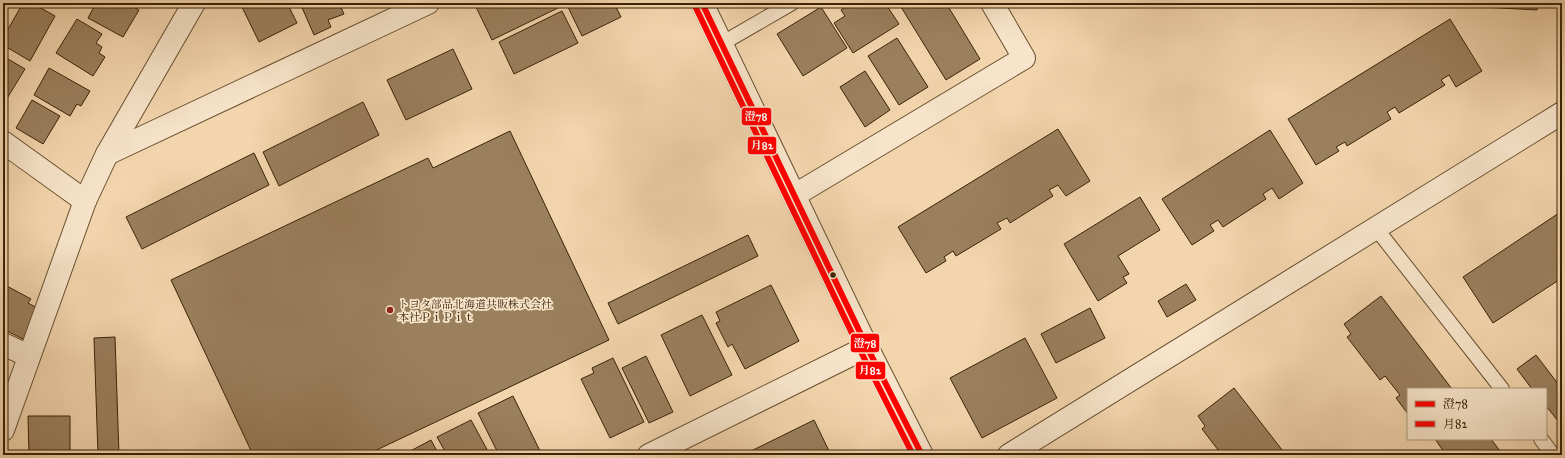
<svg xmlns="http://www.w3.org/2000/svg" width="1565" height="458" font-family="'IM FELL Great Primer','Noto Serif JP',serif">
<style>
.building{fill:#9a805d;stroke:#392306}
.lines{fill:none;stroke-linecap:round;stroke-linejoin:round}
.service-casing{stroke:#685030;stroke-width:16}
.minor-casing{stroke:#685030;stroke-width:24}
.tertiary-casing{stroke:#685030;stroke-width:24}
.service{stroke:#f7e4ca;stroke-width:14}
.minor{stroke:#f7e4ca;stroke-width:22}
.tertiary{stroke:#f7e4ca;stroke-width:22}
.bus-1-casing{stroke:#f7e4ca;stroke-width:9}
.bus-2-casing{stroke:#f7e4ca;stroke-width:9}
.bus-1{stroke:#f00;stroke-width:6}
.bus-2{stroke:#f00;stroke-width:6}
.bus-dot{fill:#392306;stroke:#f7e4ca;stroke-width:1.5}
.poi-dot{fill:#8f2418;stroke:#f7e4ca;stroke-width:1.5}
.labels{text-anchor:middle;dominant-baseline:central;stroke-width:3.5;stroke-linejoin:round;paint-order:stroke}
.poi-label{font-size:11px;fill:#392306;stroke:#f7e4ca;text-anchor:start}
.line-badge{stroke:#f7e4ca;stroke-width:1.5}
.badge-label{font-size:11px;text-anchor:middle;font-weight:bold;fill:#fff}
</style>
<rect width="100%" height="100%" fill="#f3d5ad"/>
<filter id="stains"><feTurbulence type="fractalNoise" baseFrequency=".005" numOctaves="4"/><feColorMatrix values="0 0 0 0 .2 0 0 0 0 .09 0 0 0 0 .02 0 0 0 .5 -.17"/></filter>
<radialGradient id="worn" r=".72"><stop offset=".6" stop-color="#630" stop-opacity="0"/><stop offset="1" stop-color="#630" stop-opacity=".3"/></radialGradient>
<g class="building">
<path d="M23,3h9l23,13 -25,45 -27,-16v-7z"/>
<path d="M96,3h30l13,7 -16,27 -35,-19z"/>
<path d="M240,3h47l10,20 -38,19z"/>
<path d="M300,3h39l5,11 -16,6 3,7 -17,8z"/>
<path d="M479,3h80l1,4 -68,33 -17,-35z"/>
<path d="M566,3h48l7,14 -39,19z"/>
<path d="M852,3h33l14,21 -46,29 -19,-30 11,-7 -4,-6z"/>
<path d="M908,3h38l34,56 -34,21 -45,-73z"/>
<path d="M1482,3h56l-1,7 -55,-3z"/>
<path d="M821,7l26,41 -44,28 -26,-42z"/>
<path d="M562,11l16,32 -64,31 -15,-32z"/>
<path d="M77,19l25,15 -6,9 6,4 -3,6 6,4 -12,19 -37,-23z"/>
<path d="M1450,19l32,52 -26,16 -7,-12 -8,5 4,5 -46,28 -4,-6 -8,5 4,7 -44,27 -2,-4 -9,5 3,4 -23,14 -28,-46z"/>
<path d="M897,38l31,49 -29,18 -31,-49z"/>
<path d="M453,49l19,40 -66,31 -19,-40z"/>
<path d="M3,56l22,13 -22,36z"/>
<path d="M49,68l41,23 -9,15 -4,-2 -7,12 -36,-21z"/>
<path d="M865,71l25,39 -25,17 -25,-40z"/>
<path d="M32,100l28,16 -17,28 -27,-16z"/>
<path d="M363,102l16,33 -100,51 -16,-34z"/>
<path d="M1058,129l32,52 -24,15 -8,-11 -9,5 4,6 -43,27 -3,-5 -10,5 4,6 -45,27 -3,-5 -9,6 2,4 -20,12 -28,-46z"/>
<path d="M1270,130l33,53 -24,16 -7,-11 -9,6 3,5 -43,28 -5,-7 -8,5 4,6 -22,14 -30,-46z"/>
<path d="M510,131l99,209 -243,115h-113l-82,-175 257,-122 5,10z"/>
<path d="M254,153l15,32 -127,64 -16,-32z"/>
<path d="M1140,197l20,33 -42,26 11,18 -6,3 4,6 -29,18 -34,-57z"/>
<path d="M1562,211v67l-69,45 -30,-46z"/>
<path d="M748,235l10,21 -140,68 -10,-21z"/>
<path d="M1186,284l10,16 -29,17 -9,-16z"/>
<path d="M5,285l26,14 -3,4 15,8 -16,30 -24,-12v-41z"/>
<path d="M771,285l28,56 -54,28 -13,-25 -4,3 -12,-24 4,-2 -4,-9z"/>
<path d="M1381,296l71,93h-44v25l-12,-16 4,-3 -15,-19 -5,4 -33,-43 4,-3 -7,-10z"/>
<path d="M1090,308l15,30 -49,25 -15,-29z"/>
<path d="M702,315l30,60 -42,21 -29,-61z"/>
<path d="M115,337l4,118h-21l-4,-117z"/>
<path d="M1025,338l32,60 -75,40 -32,-60z"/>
<path d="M1536,355l26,34v37l-16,-20v-17h-14l-15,-20z"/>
<path d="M646,356l27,56 -24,11 -27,-55z"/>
<path d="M613,358l31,64 -34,16 -29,-59 13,-6 -2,-5z"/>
<path d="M1234,388l52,67h-64l-20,-26 3,-3 -7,-10z"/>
<path d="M513,396l29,59h-43l-21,-42z"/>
<path d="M28,416h42v39h-41z"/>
<path d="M471,420l19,35h-43l-10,-18z"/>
<path d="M814,420l17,35h-88z"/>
<path d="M1435,439h56l12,16h-63l4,-3z"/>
<path d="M431,440l8,15h-36z"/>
</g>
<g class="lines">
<defs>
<g id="service">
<path d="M721,44l71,-41"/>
<path d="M1375,227l127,162"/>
<path d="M1541,439l12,16"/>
</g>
<g id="minor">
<path d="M3,142l82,59"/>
<path d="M107,154l321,-151"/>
<path d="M795,195l229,-137 -32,-55"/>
<path d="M3,344l26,12"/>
<path d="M3,430l82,-229 22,-47 87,-151"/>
<path d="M649,455l218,-108"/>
<path d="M1009,455l553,-342"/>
</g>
<path id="tertiary" d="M702,3l165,344 55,108"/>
</defs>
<use href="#service" class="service-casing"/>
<use href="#minor" class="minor-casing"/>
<use href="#tertiary" class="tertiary-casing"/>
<use href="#service" class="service"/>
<use href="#minor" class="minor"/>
<use href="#tertiary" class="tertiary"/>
<defs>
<path id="bus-1" d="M702,3l165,344 55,108"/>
<path id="bus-2" d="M695,6l165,344 53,105"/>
</defs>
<use href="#bus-1" class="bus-1-casing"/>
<use href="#bus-2" class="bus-2-casing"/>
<use href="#bus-1" class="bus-1"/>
<use href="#bus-2" class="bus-2"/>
</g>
<circle class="bus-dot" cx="833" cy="275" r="3.5"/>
<circle class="poi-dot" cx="390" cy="310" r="4"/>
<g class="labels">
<g class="poi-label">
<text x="398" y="304">トヨタ部品北海道共販株式会社<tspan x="398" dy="13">本社ＰｉＰｉｔ</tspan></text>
</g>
</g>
<g class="line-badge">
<rect x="741" y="107" width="31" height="19" rx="4" fill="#f00"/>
<rect x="747" y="136" width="30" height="19" rx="4" fill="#f00"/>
<rect x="850" y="333" width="30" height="20" rx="4" fill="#f00"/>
<rect x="855" y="361" width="31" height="19" rx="4" fill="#f00"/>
</g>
<g class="badge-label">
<text x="756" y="120">澄78</text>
<text x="762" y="149">月82</text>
<text x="865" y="347">澄78</text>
<text x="870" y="374">月82</text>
</g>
<rect width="1565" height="458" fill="none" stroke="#f3d5ad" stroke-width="16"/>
<rect x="4" y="4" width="1557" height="450" fill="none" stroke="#392306" stroke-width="2"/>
<rect x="8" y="8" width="1549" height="442" fill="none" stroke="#392306"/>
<rect x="1407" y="388" width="140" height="52" fill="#f7e4ca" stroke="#ab977c"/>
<rect x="1415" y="401" width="20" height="6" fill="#ff0000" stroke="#ab977c"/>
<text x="1443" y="408" font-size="12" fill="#392306">澄78</text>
<rect x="1415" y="421" width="20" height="6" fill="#ff0000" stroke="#ab977c"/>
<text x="1443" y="428" font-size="12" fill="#392306">月82</text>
<rect width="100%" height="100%" filter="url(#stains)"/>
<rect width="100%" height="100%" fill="url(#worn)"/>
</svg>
